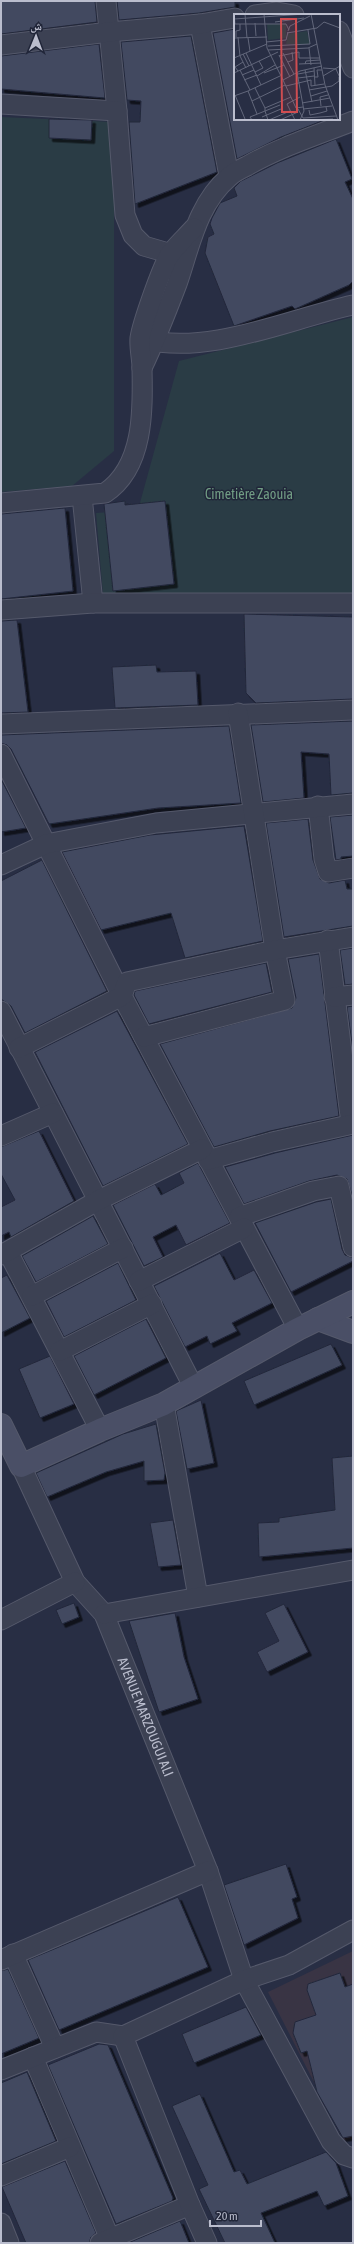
<svg xmlns="http://www.w3.org/2000/svg" width="354" height="2244" font-family="'Asap Condensed','Noto Naskh Arabic',sans-serif">
<style>
.medical{fill:#393444}
.green{fill:#2a3c45}
.building{fill:#424961;stroke:#23283b;filter:url(#shadow)}
.lines{fill:none;stroke-linecap:round;stroke-linejoin:round}
.minor-casing{stroke:#55596b;stroke-width:21}
.secondary-casing{stroke:#55596b;stroke-width:24}
.minor{stroke:#3c4153;stroke-width:19}
.secondary{stroke:#4a4f66;stroke-width:22}
.labels{text-anchor:middle;dominant-baseline:central;stroke-width:3;stroke-linejoin:round;paint-order:stroke}
.park-label{font-size:14px;fill:#719d84;stroke:#212639}
.street-label{font-size:14px;fill:#babdcd;stroke:#212639}
.inset-road{fill:none;stroke:#62677b;stroke-width:1}
.view{fill:#cf4d51;fill-opacity:0.15;stroke:#cf4d51;stroke-width:2}
.inset-edge{fill:none;stroke:#babdcd;stroke-width:2}
</style>
<defs>
<filter id="shadow"><feDropShadow dx="3.5" dy="3.5" stdDeviation="0" flood-color="#0009"/></filter>
</defs>
<rect width="100%" height="100%" fill="#282e44"/>
<path class="medical" d="M353,1951v187l-9,3 -76,-149z"/>
<g class="green">
<path d="M1,117l113,5v329l-42,35 -71,6z"/>
<path d="M353,317v283l-250,-5 -7,-82 42,-3 41,-149z"/>
</g>
<g class="building">
<path d="M1,1h94l2,21 -96,12z"/>
<path d="M117,1h118v6l-36,6 -80,7z"/>
<path d="M235,29v90h92l-46,18 -44,22 -24,-126z"/>
<path d="M191,36l26,136 -82,32 -6,-82h11l1,-21 -14,-1 -6,-58z"/>
<path d="M99,44l6,54 -104,-9v-33z"/>
<path d="M49,119l43,1 -1,20 -42,-2z"/>
<path d="M336,139l16,40 -7,3 8,17v82l-4,4 -54,24 -3,-3 -58,20 -29,-73 3,-16 6,-3 -4,-10 2,-6 8,-15 17,-7 -3,-8 7,-7 36,-18z"/>
<path d="M125,501v4l40,-4 9,83 -61,7 -9,-87z"/>
<path d="M65,508l8,83 -72,8v-85z"/>
<path d="M244,614l109,3v82l-97,4 -10,-10z"/>
<path d="M17,620l11,92 -27,1v-92z"/>
<path d="M156,665l1,7 39,-1 2,34 -83,3 -3,-41z"/>
<path d="M353,721v72l-22,2 -2,-41 -28,-2 3,46 -41,4 -12,-77z"/>
<path d="M229,726l12,77 -83,5 -109,16 -38,-75 -4,-4 -6,-2v-8z"/>
<path d="M1,779l25,49 -25,4z"/>
<path d="M353,815v41l-12,1v2l-5,1 -6,-43z"/>
<path d="M308,819l5,41 7,19 9,4 16,-3 2,9h6v37l-69,11 -18,-114z"/>
<path d="M244,826l19,115 -78,17 -14,-45 -70,17 -39,-78 88,-17z"/>
<path d="M42,860l65,131 -82,42 -14,-27 -10,-7v-118z"/>
<path d="M353,948v36l-8,1 -5,-35z"/>
<path d="M319,954l20,162 -69,15 -56,16 -54,-103 132,-36 4,-10 -8,-39z"/>
<path d="M266,963l6,29 -123,32 -15,-29 1,-4z"/>
<path d="M353,1006v45l-6,-44z"/>
<path d="M117,1011l71,133 -85,42 -68,-134z"/>
<path d="M39,1131l35,70 -63,36 -2,-5 -8,4v-29l14,-7 -14,-26v-27z"/>
<path d="M353,1135v63l-6,-19 -10,-4 -28,6 -65,23 -19,-37 50,-14z"/>
<path d="M198,1163l32,60 -44,22 -10,-20 -23,12 10,20 -19,9 -31,-61 42,-21 6,11 23,-12 -5,-10z"/>
<path d="M331,1199l11,50 3,6 8,3v3l-62,31 -36,-69 61,-21z"/>
<path d="M93,1216l15,28 -72,38 -14,-26z"/>
<path d="M220,1253l14,27 20,-10 18,33 -40,20 5,8 -27,13 -3,-8 -22,11 -31,-61z"/>
<path d="M118,1263l18,37 -72,37 -18,-36z"/>
<path d="M7,1275l23,43 -29,15v-55z"/>
<path d="M146,1319l20,39 -72,37 -20,-39z"/>
<path d="M331,1344l11,21 -88,40 -10,-24z"/>
<path d="M50,1356l24,48 -34,14 -21,-49z"/>
<path d="M201,1400l13,63 -27,6 -11,-58z"/>
<path d="M156,1424l9,49 -1,7 -20,1v-20l-38,11 -59,25 -11,-24 87,-39z"/>
<path d="M353,1456v92l-94,9 -1,-34 21,-1v-4l56,-8 -3,-52z"/>
<path d="M173,1520l8,45 -23,2 -8,-44z"/>
<path d="M74,1603l5,14 -17,7 -6,-14z"/>
<path d="M284,1604l24,48 -41,20 -10,-20 22,-11 -14,-28z"/>
<path d="M175,1613l9,44 14,42 -39,13 -30,-91z"/>
<path d="M286,1864l11,33 -5,2 6,19 -54,27 -20,-60z"/>
<path d="M178,1897l30,70 -149,63 -31,-70z"/>
<path d="M8,1969l31,69 -38,16v-83z"/>
<path d="M340,1973l5,14 8,-3v152l-10,2 -26,-46 -10,-41 -6,2 -8,-20 2,-11 21,-7 -9,-25 1,-6z"/>
<path d="M246,2007l15,28 -67,28 -12,-29z"/>
<path d="M99,2044l9,1 65,153 -1,3 -56,23 -68,-159z"/>
<path d="M27,2072l29,69 -55,23v-81z"/>
<path d="M200,2094l34,78 6,-2 7,14 79,-32 10,11 12,33 -24,10 -7,-15 -56,22 14,30h-50l-26,-54 9,-4 -36,-79z"/>
<path d="M65,2161l31,72 -5,4 -2,6h-63l-24,-56z"/>
<path d="M180,2221l9,22h-61z"/>
</g>
<g class="lines">
<defs>
<g id="minor">
<path d="M106,1l11,110"/>
<path d="M255,15l22,-3 17,3"/>
<path d="M200,24l29,152"/>
<path d="M339,31l14,37"/>
<path d="M1,45l108,-13 91,-8 35,-6"/>
<path d="M1,104l116,7 8,104 8,20 11,11 38,11"/>
<path d="M143,339c66,17 145,-20 210,-34"/>
<path d="M142,368c13,-27 24,-55 35,-84 13,-37 20,-80 52,-107 5,-5 12,-8 18,-11 33,-19 71,-31 106,-45"/>
<path d="M82,496l11,107"/>
<path d="M1,503l104,-10c39,-26 38,-82 37,-125 0,-9 -3,-21 -2,-30 2,-14 23,-75 31,-85 7,-9 16,-17 23,-25"/>
<path d="M1,610l92,-7h260"/>
<path d="M1,724l352,-14"/>
<path d="M1,754l121,242 176,333"/>
<path d="M318,806l6,53 4,13 25,-4"/>
<path d="M1,865l45,-21 110,-21 197,-19"/>
<path d="M328,940l23,184"/>
<path d="M334,997l19,-2"/>
<path d="M1,1011l193,377"/>
<path d="M144,1037l141,-37 -10,-50 -37,-237"/>
<path d="M19,1048l103,-52 5,-14 148,-32 78,-13"/>
<path d="M1,1136l52,-23"/>
<path d="M208,1160l64,-18 81,-18"/>
<path d="M239,1217l74,-26 26,-5 14,61"/>
<path d="M8,1252l92,178"/>
<path d="M1,1255l96,-54 105,-52"/>
<path d="M139,1281l105,-53"/>
<path d="M32,1296l91,-48"/>
<path d="M60,1351l92,-47"/>
<path d="M164,1404l34,193"/>
<path id="s1" d="M21,1466l54,116 29,32 104,257 36,109 87,161 13,14 9,3"/>
<path d="M104,1614l249,-44"/>
<path d="M1,1620l74,-38"/>
<path d="M13,1954l42,94"/>
<path d="M1,1960l207,-89"/>
<path d="M33,2057l77,182"/>
<path d="M1,2070l95,-38 27,4"/>
<path d="M1,2176l69,-29"/>
<path d="M1,2223l8,20"/>
<path d="M100,2243l90,-38"/>
<path d="M207,2243l-17,-38 -67,-169 121,-56 45,-15 64,-35"/>
</g>
<g id="secondary">
<path d="M318,1319l35,13"/>
<path d="M1,1425l20,41 79,-36 64,-26 134,-75 55,-27"/>
</g>
</defs>
<use href="#minor" class="minor-casing"/>
<use href="#secondary" class="secondary-casing"/>
<use href="#minor" class="minor"/>
<use href="#secondary" class="secondary"/>
</g>
<g class="labels">
<g class="park-label">
<text x="249" y="494">Cimetière Zaouia</text>
</g>
<g class="street-label">
<text stroke="none"><textPath href="#s1" startOffset="282">AVENUE MARZOUGUI ALI</textPath></text>
</g>
</g>
<g transform="translate(234 14)">
<rect width="106" height="106" fill="#282e44"/>
<path d="M33,10h19v14l-18,2zM73,17l3,13h-24l2,-10z" fill="#2a3c45"/>
<path class="inset-road" d="M0,0l1,10h51l3,6M11,0l2,24M30,0l3,34 16,32 17,-9 22,-5M77,0l14,71 13,35M0,5l71,-5M41,8l29,-4M21,9l1,13M74,16l2,14M54,17l2,-5 20,-10M53,19l30,-5 7,-6 16,6M2,23v-6l4,-1v-6M4,23l2,19 6,12M0,24l33,-1M14,24l2,13M32,28l20,-2 2,-8M34,32l42,-2M75,34l2,17M34,36l40,-2 9,-4M12,39l15,32M49,39l11,21M9,40l6,12M45,41l11,22M45,42l20,-4v6h21M0,44l33,-14M54,48l5,-2 -1,-8M65,50l22,-1M71,50l1,-3 14,-1M80,54l1,17M89,54l13,1 4,9M6,56l10,20M71,56l7,32M4,57l-3,-4 8,-5M21,58l8,-4 -4,-7M63,58l7,39 -4,9M0,59l44,-21M30,59l20,-8M64,60l16,-3M8,61l12,-5M23,62l18,-11M89,62l17,-10M81,63h3l-1,-7h5M64,64l16,-2M10,66l13,-5M49,66l13,28 7,-1M52,72l25,-6v6l13,-2M21,74l10,20M75,76l23,-4 7,-5v-4M1,81l10,24M0,82l14,-5M77,82l16,-5M18,87l33,-16M68,89l28,-5M87,92l-1,-9 8,-2M64,95l5,9 33,-2M69,95l29,-3M75,96l1,5 10,-2 7,-2 -1,-4M23,100l-9,-23 32,-15M28,103l19,-8M18,106l-2,-3 15,-6v-3l26,-11M34,106l-3,-9 15,-6M35,106l21,-9M46,106l18,-8M61,106l-8,-16 13,-7M72,106l27,-1"/>
<path class="view" d="M47,5h15l1,93h-15z"/>
<rect width="106" height="106" class="inset-edge"/>
</g>
<rect width="354" height="2244" fill="none" stroke="#babdcd" stroke-width="4"/>
<g transform="translate(36 36) rotate(1)" stroke="#212639" stroke-width="3" paint-order="stroke">
<path d="M0-3L7 15L0 10L-7 15Z" fill="#babdcd"/>
<text y="-6" font-size="11" font-weight="bold" text-anchor="middle" fill="#babdcd">ش</text>
</g>
<path d="M210 2220v6h51v-6" fill="none" stroke="#babdcd" stroke-width="2"/>
<text x="216" y="2220" font-size="12" fill="#babdcd" stroke="#212639" stroke-width="3" paint-order="stroke">20 m</text>
</svg>
